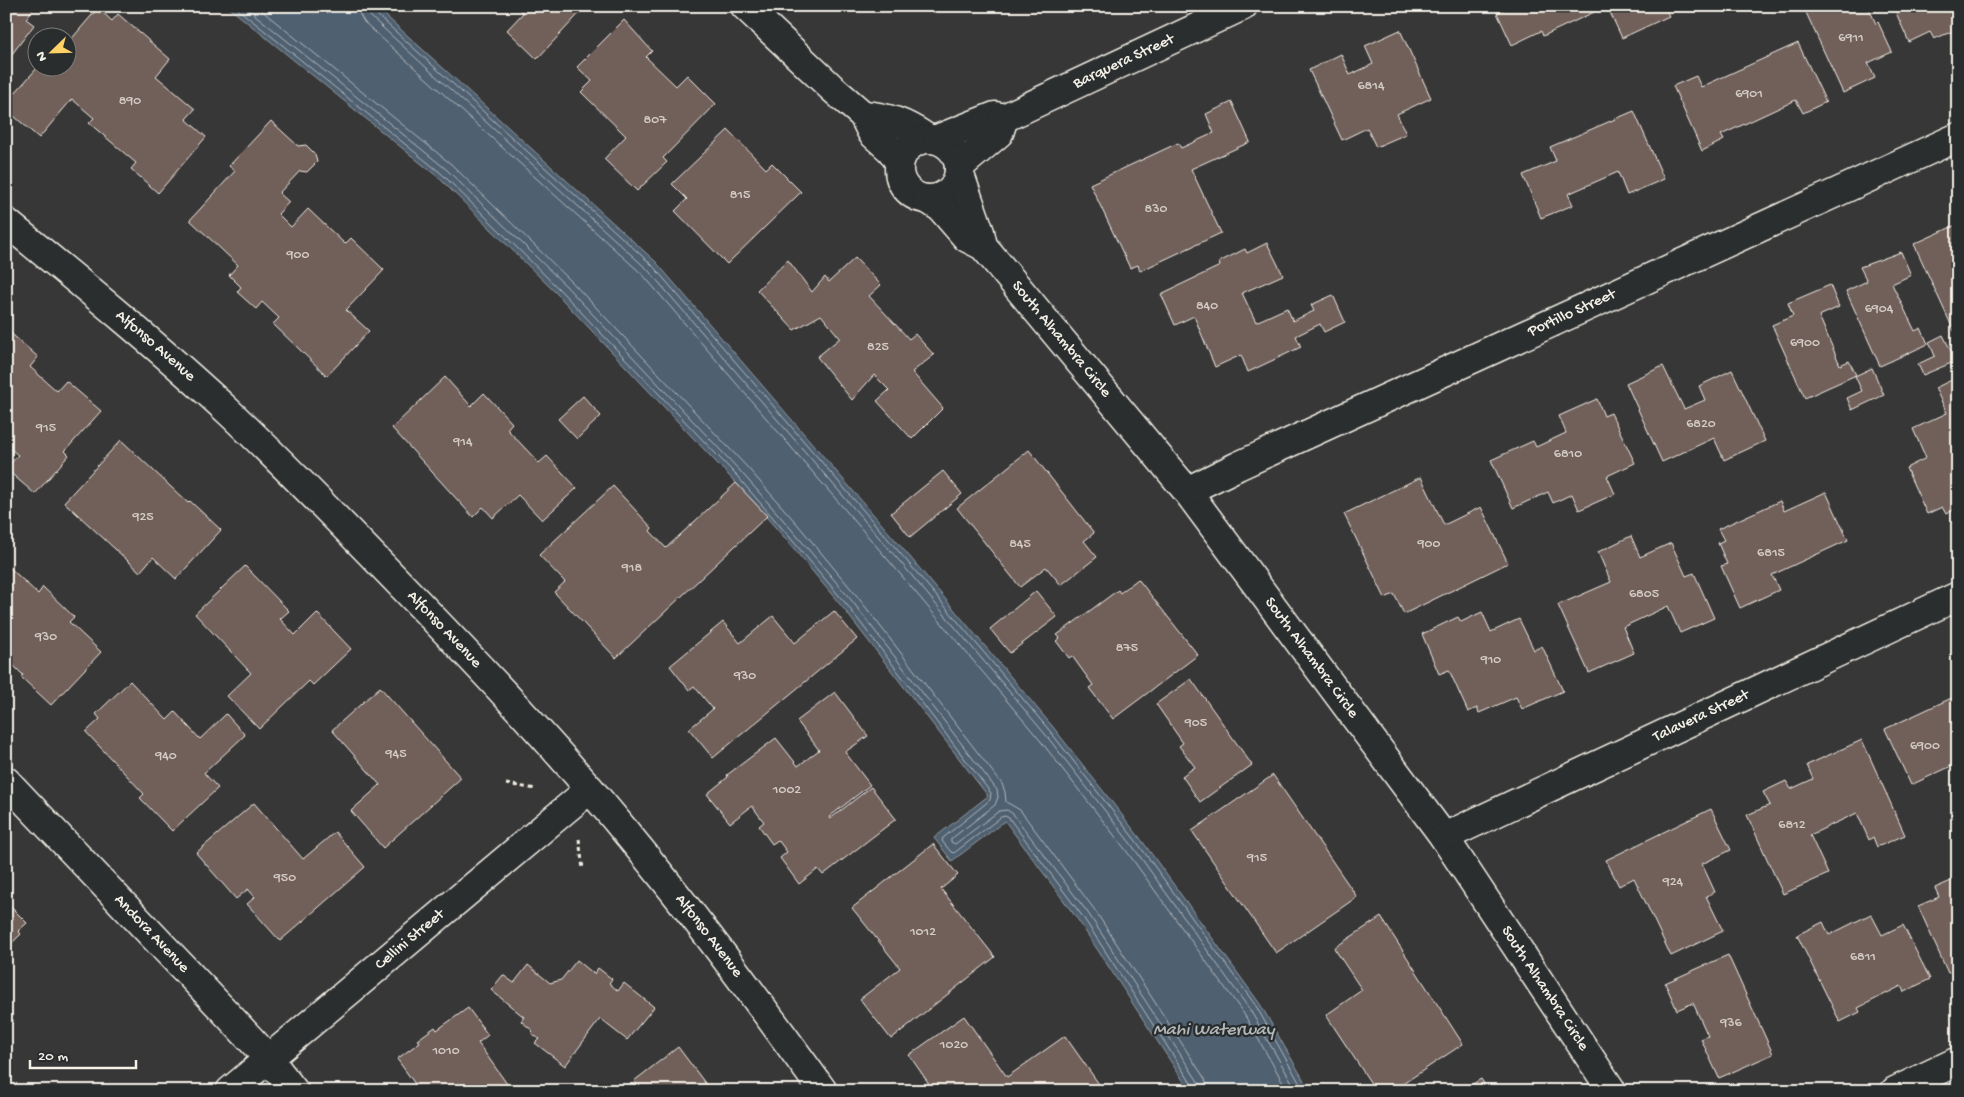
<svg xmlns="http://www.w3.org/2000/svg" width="1964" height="1097" font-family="'Gochi Hand',sans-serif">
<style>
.water{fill:#4f6071;stroke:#919aa1}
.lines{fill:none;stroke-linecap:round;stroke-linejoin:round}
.shore{stroke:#b2b7b8;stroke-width:1}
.building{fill:#715e5a;stroke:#f4f1e8}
.minor-casing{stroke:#f4f1e8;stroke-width:31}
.path{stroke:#f4f1e8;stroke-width:3;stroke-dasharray:4 4;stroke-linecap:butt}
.minor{stroke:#2a2d2e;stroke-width:28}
.labels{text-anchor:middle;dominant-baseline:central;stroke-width:4.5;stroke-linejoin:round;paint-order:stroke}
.number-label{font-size:14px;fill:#d3ccc4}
.street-label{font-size:16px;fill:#f4f1e8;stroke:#2a2d2e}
.water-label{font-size:18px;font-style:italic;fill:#b2b7b8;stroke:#2a2d2e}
</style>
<rect width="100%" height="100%" fill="#383737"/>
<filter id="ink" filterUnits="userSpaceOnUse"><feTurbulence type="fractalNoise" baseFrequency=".02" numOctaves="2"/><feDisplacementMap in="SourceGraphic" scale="10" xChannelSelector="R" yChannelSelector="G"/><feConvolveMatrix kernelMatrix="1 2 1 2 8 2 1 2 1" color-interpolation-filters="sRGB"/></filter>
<g filter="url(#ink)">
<path class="water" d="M227,6h148l281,256 254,295 143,170 87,111 120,166 50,87h-120l-112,-171 -73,-99 -53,40 -18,-23 54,-42 -145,-188 -59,-71 -51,-57 -176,-186 -118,-116z"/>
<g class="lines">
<g class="shore">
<path d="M234,6l208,168 119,117 176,185 50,58 60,71 144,188 -1,7 -47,38 -1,3 9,11 3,1 47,-36 4,-1 4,2 74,99 110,169 1,5"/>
<path d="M244,6l202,163 120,117 175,186 51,58 60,71 145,189 1,7 -3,8 -44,34v3l4,2 44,-33 8,-1 6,4 75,99 111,170 2,8"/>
<path d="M256,6l195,158 120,117 176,186 51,58 59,71 145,188 3,8 1,10 14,8 74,99 111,170 3,12"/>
<path d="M358,6l2,9 4,7 279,253 253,294 143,170 86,110 119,165 44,77"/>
<path d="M366,6l4,10 278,254 254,294 143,170 86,110 119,166 47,81"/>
<path d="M372,6l2,6 278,253 254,295 143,170 87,111 120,165 48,85"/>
</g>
</g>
<g class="building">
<path d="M6,6h29l-9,13 8,6 -28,37z"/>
<path d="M516,6h70l-49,53 -30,-29 16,-17z"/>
<path d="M1511,6h153l5,10 -47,22 -15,-32 -64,30 -2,-5 -29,14 -15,-32z"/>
<path d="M1803,6h65l8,18 2,-2 14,30 -24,11 7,15 -32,15z"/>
<path d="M1893,6h62l3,5v18l-24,10 -4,-7 -21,10z"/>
<path d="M98,8l14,13 6,-7 52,45 -14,17 39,33 -9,10 20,18 -48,56 -27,-24 5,-6 -47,-40 5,-5 -22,-19 -33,39 -33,-29v-6l32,-36 30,1v-25z"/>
<path d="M624,20l28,31 -6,6 30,29 11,-11 29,29 -53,54 4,4 -30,29 -33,-32 22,-23 -45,-44 11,-11 -15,-14z"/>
<path d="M1400,30l31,68 -34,16 9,20 -30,13 -9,-19 -25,12 -33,-70 32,-16 9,21 23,-11 -8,-18z"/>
<path d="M1798,43l28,59 -23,11 -7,-13 -75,35 3,5 -22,11 -29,-65 23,-10 5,11z"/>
<path d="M1232,102l18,40 -59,27 30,64 -81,38 -2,-6 -8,3 -40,-84 88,-41 3,5 33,-15 -8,-19z"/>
<path d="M1634,111l30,68 -37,16 -9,-23 -50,22 5,11 -32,13 -18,-43 33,-14 -6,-14z"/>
<path d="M271,121l27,25 8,-1 9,9 2,8 -10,10 -7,-1 -21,22 10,9 -11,12 13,13 17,-18 37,35 6,-6 33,32 -38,40 23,21 -42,45 -54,-52 6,-6 -17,-16 -6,7 -19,-17 4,-5 -12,-12 9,-10 -48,-45 45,-49 -6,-5z"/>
<path d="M728,130l38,39 6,-6 29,29 -74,72 -52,-53 12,-12 -15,-15z"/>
<path d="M1958,224v106l-4,1 -40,-87z"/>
<path d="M1267,243l16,32 -41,18 14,29 31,-14 6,13 21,-10 -3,-6 22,-10 12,27 -21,10 -4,-8 -24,12 5,11 -53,25 -7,-17 -26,12 -21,-51 -19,9 -14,-31 59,-28 -1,-4 26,-13 2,4z"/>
<path d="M1901,252l10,23 -19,9 23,47 6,-3 7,16 -48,22 -34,-75 21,-10 -7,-14z"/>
<path d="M855,258l26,27 -12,11 40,43 6,-5 19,21 -22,17 31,36 -31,31 -35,-38 12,-11 -15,-15 -22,25 -35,-43 23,-19 -19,-23 -27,15 -37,-40 31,-30 24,32 13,-15 4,5z"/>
<path d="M1830,285l9,22 -20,9 21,49 9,-4 7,14 -51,23 -33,-73 21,-9 -5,-13z"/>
<path d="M6,329l32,28 -8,10 27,24 9,-10 35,30 -36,40 4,4 -34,39 -29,-25 12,-14 -12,-10z"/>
<path d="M1943,335l13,26 -33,14 -5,-11 17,-8 -6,-14z"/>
<path d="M1663,366l21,43 21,-9 -6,-14 33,-16 33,71 -41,19 -10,-22 -52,24 -36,-79z"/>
<path d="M1872,368l12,27 -32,15 -5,-12 15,-7 -7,-15z"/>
<path d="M445,377l26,29 13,-13 28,30 -5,6 32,34 8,-7 30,32 -35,32 -24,-25 -25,23 -10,-11 -10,10 -81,-89z"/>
<path d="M1958,377v131l-12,6 -4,-7 -15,7 -21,-46 20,-10 -13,-29 34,-16 -12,-25z"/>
<path d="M583,396l18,20 -24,23 -19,-20z"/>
<path d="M1597,399l7,17 7,-3 24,50 -28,13 8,18 -36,16 -7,-16 -19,9 -5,-11 -35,16 -22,-48 42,-19 3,6 30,-14 -7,-17z"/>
<path d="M121,440l67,63 2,-2 31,29 -45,49 -23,-22 -13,15 -76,-70z"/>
<path d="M1029,450l65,83 -10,8 13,16 -36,28 -15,-18 -26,20 -63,-79z"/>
<path d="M943,471l19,23 -52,43 -19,-24z"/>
<path d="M1421,477l23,48 37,-18 27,56 -104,51 -10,-20 -9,4 -41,-84z"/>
<path d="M736,483l31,33 -151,142 -62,-66 11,-10 -26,-27 74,-69 39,42 -2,3 16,17z"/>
<path d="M1826,492l22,48 -76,35 7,15 -39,18 -19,-42 6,-2 -9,-21 6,-3 -6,-11 62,-28 4,10z"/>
<path d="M1631,536l9,21 31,-14 15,33 8,-3 20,45 -34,15 -12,-27 -45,21 11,26 -45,20 -31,-68 53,-23 -13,-30z"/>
<path d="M6,564l32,30 5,-7 31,30 -5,5 32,30 -50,53 -30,-28 2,-2 -17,-17z"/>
<path d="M245,566l44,45 -9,8 15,16 22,-22 34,36 -38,36 -4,-4 -50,48 -32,-33 24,-23 -56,-59z"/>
<path d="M1138,579l60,76 -85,64 -24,-31 4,-3 -21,-29 -3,2 -13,-17 4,-3 -3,-3 61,-45 2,3z"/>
<path d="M1036,591l21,26 -47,36 -20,-24z"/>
<path d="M834,611l23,28 -144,119 -24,-29 24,-20 -19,-23 -5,4 -19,-24 53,-44 17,21 33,-27 22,27z"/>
<path d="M1482,612l9,20 28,-13 15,31 8,-4 21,45 -41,18 -6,-12 -37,16 -2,-5 -9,4 -19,-42 -10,4 -17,-40 36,-17 3,5z"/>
<path d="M1191,679l61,86 -52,37 -18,-26 13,-9 -16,-21 4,-3 -27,-39z"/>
<path d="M130,681l37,39 8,-8 25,27 26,-25 19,21 -41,38 14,15 -46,43 -32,-33 4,-4 -58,-62 14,-13 -4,-5z"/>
<path d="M380,687l81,91 -78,70 -32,-37 29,-26 -48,-55z"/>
<path d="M835,692l33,44 -23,16 25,33 -41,32 1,2 41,-32 25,32 -73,56 -5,-6 -19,15 -19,-26 7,-6 -9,-12 -6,4 -13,-18 5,-4 -12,-16 -22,17 -23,-29 21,-17 -1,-2 49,-37 22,28 21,-16 -22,-29z"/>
<path d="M1958,695v68l-47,22 -26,-56z"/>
<path d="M1862,740l43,95 -28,12 -4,-10 -4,3 -12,-27 -47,22 18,39 -45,20 -36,-79 23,-10 -7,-13 23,-11 5,8 22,-10 -6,-14z"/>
<path d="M1273,775l84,122 -81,56 -84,-122z"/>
<path d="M254,803l49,56 32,-27 30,35 -85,74 -33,-37 8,-7 -7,-8 -12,10 -40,-46z"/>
<path d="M1711,809l20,41 -29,14 13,28 -9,4 17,35 -52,25 -37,-78 -15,8 -13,-26z"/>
<path d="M933,844l25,31 -17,14 54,68 -104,82 -31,-40 40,-31 -48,-60z"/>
<path d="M1958,878v91l-10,4 -30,-67 21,-9 -4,-9z"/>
<path d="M6,902l21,21 -9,8 3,3 -15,15z"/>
<path d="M1871,914l11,21 21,-10 27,54 -26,13 -3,-6 -43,22 2,4 -20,10 -43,-87 26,-13 6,13z"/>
<path d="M1381,917l82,127 -71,47h-16l-50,-76 36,-25 -28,-42z"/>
<path d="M1728,955l45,99 -54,24 -18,-39 7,-3 -15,-33 -16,7 -12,-27z"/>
<path d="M577,960l17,14 4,-6 14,11 -3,4 9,8 6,-8 30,24 -27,33 -27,-21 -35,47 -30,-23 4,-4 -8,-6 2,-2 -12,-10 3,-4 -33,-27 12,-15 11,8 14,-18 22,18 11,-3z"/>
<path d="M468,1008l20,27 -10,8 34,48h-92l-23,-32 23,-17 -3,-2 18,-13 2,3z"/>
<path d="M964,1016l43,61 58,-41 36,51 -5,4h-168l4,-3 -23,-33z"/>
<path d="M678,1047l33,44h-69l-8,-10z"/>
<path d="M1481,1079l8,12h-28z"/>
</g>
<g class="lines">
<defs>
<g id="minor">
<path d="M745,6l88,83 30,26 9,18 19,17 8,12"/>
<path d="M863,115c26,2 42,8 64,23"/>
<circle cx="929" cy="169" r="30"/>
<path id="s1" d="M937,139l58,-23 9,2 239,-112"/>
<path d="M959,167l40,-34 5,-15"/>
<path d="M959,172l21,60 3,14"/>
<path id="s2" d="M927,199l14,9 26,30 16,8 6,7 198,238 257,346 168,254"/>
<path id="s3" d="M6,222c76,62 152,124 224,191 60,57 117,116 174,175 79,82 158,165 230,254 66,80 128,164 189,249"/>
<path id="s4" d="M1187,491l51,-25 720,-329"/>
<path id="s5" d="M6,781l223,235 40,43 25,32"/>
<path id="s6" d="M1444,837l514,-241"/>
<path id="s7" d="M230,1091l360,-302"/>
<path d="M1895,1091l63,-30"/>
</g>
</defs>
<use href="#minor" class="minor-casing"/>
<g class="path">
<path d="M506,784l30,5"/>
<path d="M579,839l4,30"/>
</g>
<use href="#minor" class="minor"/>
</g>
</g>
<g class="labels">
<g class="number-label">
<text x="1851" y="38">6911</text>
<text x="1371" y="86">6814</text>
<text x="1749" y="94">6901</text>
<text x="130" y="101">890</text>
<text x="655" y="120">807</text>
<text x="740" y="195">815</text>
<text x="1156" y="209">830</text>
<text x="298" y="255">900</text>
<text x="1207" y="306">840</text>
<text x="1879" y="309">6904</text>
<text x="1805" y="343">6900</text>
<text x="878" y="347">825</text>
<text x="1701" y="424">6820</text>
<text x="46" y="428">915</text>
<text x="463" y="442">914</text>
<text x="1568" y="454">6810</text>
<text x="143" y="517">925</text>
<text x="1020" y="544">845</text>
<text x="1429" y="544">900</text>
<text x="1771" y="553">6815</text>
<text x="632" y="568">918</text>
<text x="1644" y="594">6805</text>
<text x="46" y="637">930</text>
<text x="1127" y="648">875</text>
<text x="1491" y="660">910</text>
<text x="745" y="676">930</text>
<text x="1196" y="723">905</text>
<text x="1925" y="746">6900</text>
<text x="396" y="754">945</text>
<text x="166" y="756">940</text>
<text x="787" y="790">1002</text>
<text x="1792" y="825">6812</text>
<text x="1257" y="858">915</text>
<text x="285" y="878">950</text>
<text x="1673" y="882">924</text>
<text x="923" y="932">1012</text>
<text x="1863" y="957">6811</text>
<text x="1731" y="1023">936</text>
<text x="954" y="1045">1020</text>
<text x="446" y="1051">1010</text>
</g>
<g class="street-label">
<text stroke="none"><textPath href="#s1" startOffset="204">Barquera Street</textPath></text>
<text stroke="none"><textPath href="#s4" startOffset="424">Portillo Street</textPath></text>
<text stroke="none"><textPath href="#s2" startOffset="196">South Alhambra Circle</textPath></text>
<text stroke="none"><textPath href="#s3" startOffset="194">Alfonso Avenue</textPath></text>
<text stroke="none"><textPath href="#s3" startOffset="599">Alfonso Avenue</textPath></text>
<text stroke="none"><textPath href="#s2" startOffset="601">South Alhambra Circle</textPath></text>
<text stroke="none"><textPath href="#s6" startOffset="284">Talavera Street</textPath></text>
<text stroke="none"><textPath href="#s5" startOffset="211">Andora Avenue</textPath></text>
<text stroke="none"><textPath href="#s3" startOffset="1004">Alfonso Avenue</textPath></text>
<text stroke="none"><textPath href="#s7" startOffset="235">Cellini Street</textPath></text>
<text stroke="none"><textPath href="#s2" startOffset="1006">South Alhambra Circle</textPath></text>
</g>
<g class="water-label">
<text x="1214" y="1030">Mahi Waterway</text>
</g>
</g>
<rect width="1964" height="1097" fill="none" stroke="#2a2d2e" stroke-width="25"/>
<rect x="12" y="12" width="1939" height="1072" fill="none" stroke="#f4f1e8" stroke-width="2" filter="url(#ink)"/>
<g transform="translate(52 52) rotate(247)"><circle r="24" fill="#2a2d2e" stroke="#7b7b78"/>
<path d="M0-4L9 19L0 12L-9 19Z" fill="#ffd166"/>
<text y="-8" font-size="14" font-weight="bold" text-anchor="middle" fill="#f4f1e8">N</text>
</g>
<path d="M30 1060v8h106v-8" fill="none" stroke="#f4f1e8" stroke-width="2.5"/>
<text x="38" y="1060" font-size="15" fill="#f4f1e8" stroke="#2a2d2e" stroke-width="4" paint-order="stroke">20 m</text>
</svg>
